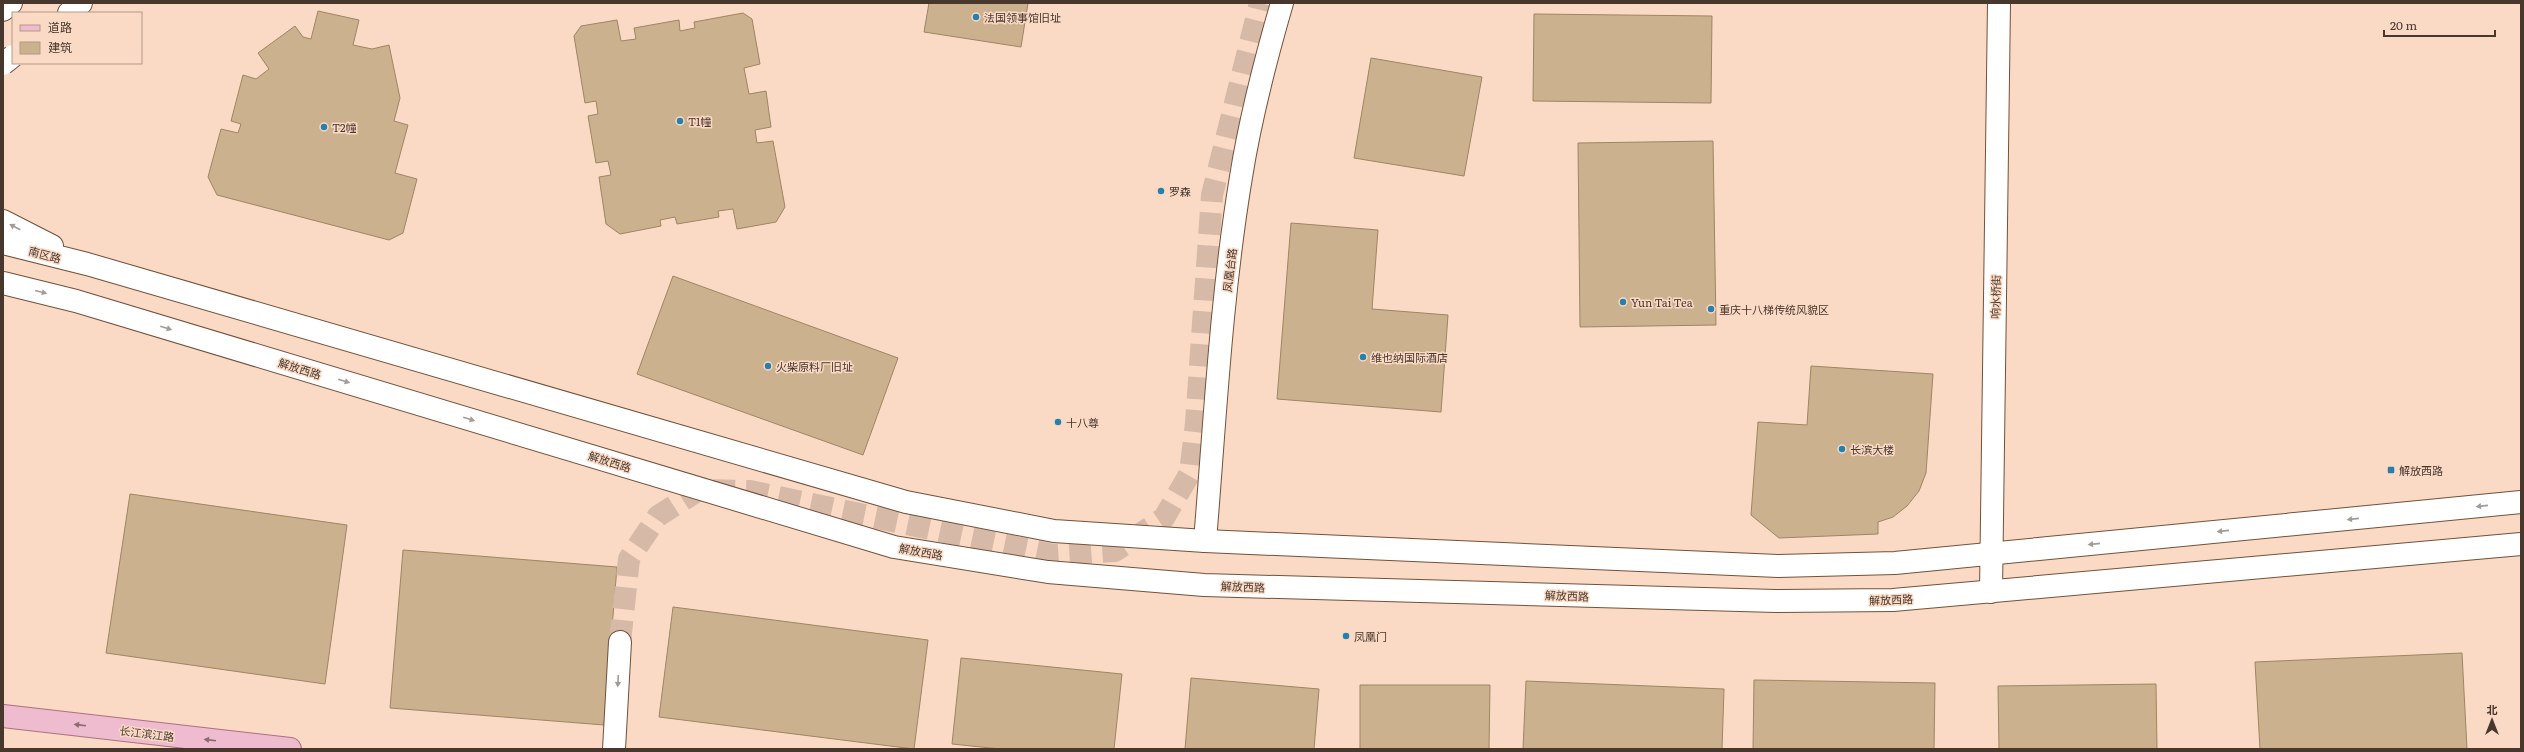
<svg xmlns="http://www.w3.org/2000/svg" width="2524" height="752" font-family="Literata,'Noto Sans SC',serif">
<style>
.building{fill:#ccb18e;stroke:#9e8563}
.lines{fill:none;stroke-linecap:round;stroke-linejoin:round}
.secondary-tunnel{stroke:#d6b9a7;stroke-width:22;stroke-dasharray:22 11;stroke-linecap:butt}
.street-casing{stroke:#72513a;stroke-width:24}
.secondary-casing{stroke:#72513a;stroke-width:24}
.primary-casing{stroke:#ac7082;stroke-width:24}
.street{stroke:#fff;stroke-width:22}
.secondary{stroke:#fff;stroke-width:22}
.primary{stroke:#eebbcf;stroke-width:22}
.secondary-bridge-casing{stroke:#72513a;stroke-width:24;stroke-linecap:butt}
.secondary-bridge{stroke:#fff;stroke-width:22}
.oneway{fill:#a39b96}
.oneway2{fill:#8a6c6e}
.poi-dot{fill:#2481ae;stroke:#fadac5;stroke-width:1.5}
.labels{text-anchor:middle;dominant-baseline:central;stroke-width:3;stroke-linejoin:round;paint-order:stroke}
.poi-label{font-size:11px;fill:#47372d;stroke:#fadac5;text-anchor:start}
.street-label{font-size:11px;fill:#47372d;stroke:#fadac5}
</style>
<rect width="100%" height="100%" fill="#fadac5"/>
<g class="building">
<path d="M929,3h99l-7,44 -97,-15z"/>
<path d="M318,11l41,9 -6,25 19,4 17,-4 11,53 -6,23 14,4 -13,48 22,6 -14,54 -14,7 -172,-45 -9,-18 13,-48 17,4 3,-9 -10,-3 12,-46 13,4 13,-10 -11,-16 37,-27 8,11 8,2z"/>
<path d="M743,13l9,6 8,45 -16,4 5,26 17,-3 5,36 -16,3 2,13 16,-2 12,66 -9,15 -39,7 -4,-20 -15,2 1,6 -42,7 -2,-7 -15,3 1,6 -41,8 -14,-10 -7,-47 12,-2 -3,-14 -12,2 -8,-47 10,-2 -2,-13 -11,2 -11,-67 7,-10 36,-6 4,21 15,-2 -2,-11 45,-8 1,11 15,-3 -1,-6z"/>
<path d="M1534,14l178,2 -1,87 -178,-2z"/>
<path d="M1371,58l111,19 -18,99 -110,-18z"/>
<path d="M1713,141l3,184 -136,2 -2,-184z"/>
<path d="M1291,223l87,7 -6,79 76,6 -7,97 -164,-13z"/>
<path d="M673,276l225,82 -35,97 -226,-81z"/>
<path d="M1811,366l122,8 -7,99 -7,18 -12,15 -14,11 -15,5v12l-99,4 -28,-23 7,-93 49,3z"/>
<path d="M130,494l217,31 -22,159 -219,-31z"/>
<path d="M403,550l214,17 -13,158 -214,-17z"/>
<path d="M673,607l255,33 -14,109 -255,-32z"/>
<path d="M2462,653l5,96h-207l-5,-87z"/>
<path d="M961,658l161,16 -8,75h-114l-48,-5z"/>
<path d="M1191,678l128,11 -5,60h-129z"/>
<path d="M1754,680l181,3 -1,66h-181z"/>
<path d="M1526,681l198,8 -2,60h-199z"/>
<path d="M2156,684l1,65h-158l-1,-63z"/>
<path d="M1360,685h130l-1,64h-129z"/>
</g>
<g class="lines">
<path class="secondary-tunnel" d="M620,642l9,-83 29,-43 41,-26 51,1 304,64 61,-4 49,-33 26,-45 6,-50 16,-228 48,-192"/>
<defs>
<g id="street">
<path d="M1205,541c10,-121 16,-244 36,-364 9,-57 25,-119 41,-174"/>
<path d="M1991,592l8,-589"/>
</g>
<g id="secondary">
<path d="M3,10l8,-7"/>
<path d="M69,13l12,-10"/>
<path d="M3,221l49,25"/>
<path d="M3,243l84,21 819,238 148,29 151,10 573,25 117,-3 626,-61"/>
<path d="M3,283l73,18 818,246 154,25 156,13 572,16 117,-1 628,-56"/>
<path d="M614,749l6,-107"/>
</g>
<path id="primary" d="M3,716l287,33"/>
</defs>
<use href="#street" class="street-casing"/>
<use href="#secondary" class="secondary-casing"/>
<use href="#primary" class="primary-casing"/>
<use href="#street" class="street"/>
<use href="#secondary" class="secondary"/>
<use href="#primary" class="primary"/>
<defs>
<path id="secondary-bridge" d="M3,64l10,-8"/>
</defs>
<use href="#secondary-bridge" class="secondary-bridge-casing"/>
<use href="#secondary-bridge" class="secondary-bridge"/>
</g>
<defs><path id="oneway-solid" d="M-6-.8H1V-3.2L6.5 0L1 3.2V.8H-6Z"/></defs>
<g class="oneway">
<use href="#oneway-solid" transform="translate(15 227) rotate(-153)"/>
<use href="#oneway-solid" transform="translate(41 292) rotate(14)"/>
<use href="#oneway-solid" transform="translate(166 328) rotate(17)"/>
<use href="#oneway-solid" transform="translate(344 381) rotate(17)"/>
<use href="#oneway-solid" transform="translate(469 419) rotate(17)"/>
<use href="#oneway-solid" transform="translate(2482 506) rotate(174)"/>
<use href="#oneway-solid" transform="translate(2353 519) rotate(174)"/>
<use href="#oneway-solid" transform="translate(2223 531) rotate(174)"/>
<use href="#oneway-solid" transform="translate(2094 544) rotate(174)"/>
<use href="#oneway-solid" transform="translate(618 681) rotate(93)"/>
</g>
<g class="oneway2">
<use href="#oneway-solid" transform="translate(80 725) rotate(-173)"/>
<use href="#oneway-solid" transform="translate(210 740) rotate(-173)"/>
</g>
<g class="poi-dot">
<circle cx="976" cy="17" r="4"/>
<circle cx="680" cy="121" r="4"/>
<circle cx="324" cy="127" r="4"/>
<circle cx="1161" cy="191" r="4"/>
<circle cx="1623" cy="302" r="4"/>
<circle cx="1711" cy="309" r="4"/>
<circle cx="1363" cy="357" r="4"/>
<circle cx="768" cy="366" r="4"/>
<circle cx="1058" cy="422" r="4"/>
<circle cx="1842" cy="449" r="4"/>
<rect x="2387" y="466" width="8" height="8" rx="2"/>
<circle cx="1346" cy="636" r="4"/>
</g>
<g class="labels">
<g class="poi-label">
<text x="984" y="17">法国领事馆旧址</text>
<text x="688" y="121">T1幢</text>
<text x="332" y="127">T2幢</text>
<text x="1169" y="191">罗森</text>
<text x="1631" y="302">Yun Tai Tea</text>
<text x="1719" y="309">重庆十八梯传统风貌区</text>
<text x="1371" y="357">维也纳国际酒店</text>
<text x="776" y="366">火柴原料厂旧址</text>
<text x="1066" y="422">十八尊</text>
<text x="1850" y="449">长滨大楼</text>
<text x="2399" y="470">解放西路</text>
<text x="1354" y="636">凤凰门</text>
</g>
<g class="street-label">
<text transform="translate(45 254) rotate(15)">南区路</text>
<text transform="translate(1229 270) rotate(-83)">凤凰台路</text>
<text transform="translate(1995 297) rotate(-89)">响水桥街</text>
<text transform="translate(300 368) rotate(17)">解放西路</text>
<text transform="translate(610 461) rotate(17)">解放西路</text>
<text transform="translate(921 551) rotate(10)">解放西路</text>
<text transform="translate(1243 586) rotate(2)">解放西路</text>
<text transform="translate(1567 595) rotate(2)">解放西路</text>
<text transform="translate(1891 599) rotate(-2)">解放西路</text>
<text transform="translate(147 733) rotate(7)">长江滨江路</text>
</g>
</g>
<rect width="2524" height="752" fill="none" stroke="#47372d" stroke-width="8"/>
<rect x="12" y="12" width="130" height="52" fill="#fadac5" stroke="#b29988"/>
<rect x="20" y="25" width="20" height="6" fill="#eebbcf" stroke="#b29988"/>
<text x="48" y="32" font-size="12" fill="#47372d">道路</text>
<rect x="20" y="42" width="20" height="12" fill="#ccb18e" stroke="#b29988"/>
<text x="48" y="52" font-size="12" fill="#47372d">建筑</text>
<g transform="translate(2492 720)" stroke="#fadac5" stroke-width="3" paint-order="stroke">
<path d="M0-3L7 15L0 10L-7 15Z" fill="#47372d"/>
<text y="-6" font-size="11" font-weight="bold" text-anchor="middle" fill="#47372d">北</text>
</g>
<path d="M2384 30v6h111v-6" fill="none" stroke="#47372d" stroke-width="2"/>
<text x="2390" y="30" font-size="12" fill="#47372d" stroke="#fadac5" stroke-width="3" paint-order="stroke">20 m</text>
</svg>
